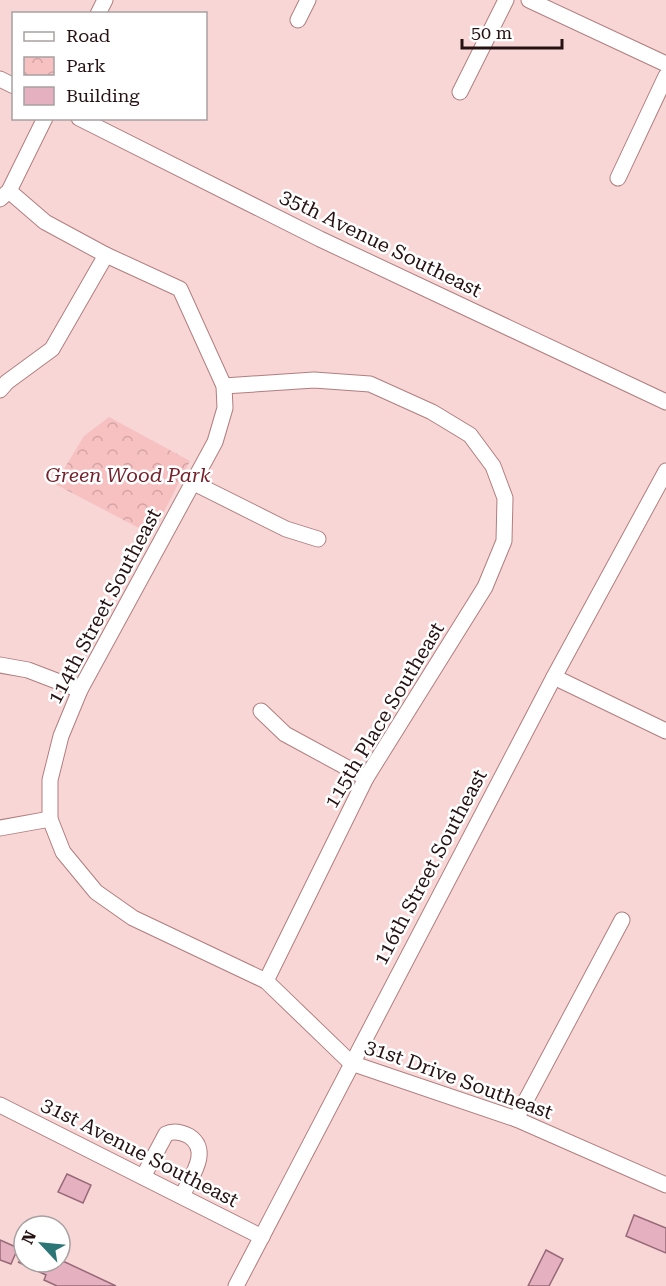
<svg xmlns="http://www.w3.org/2000/svg" width="666" height="1286" font-family="'Roboto Serif',serif">
<style>
.park{fill:url(#park-crowns)}
.building{fill:#e5b1c1;stroke:#976877;stroke-width:1.5}
.lines{fill:none;stroke-linecap:round;stroke-linejoin:round}
.minor-casing{stroke:#b17e7f;stroke-width:17}
.minor{stroke:#fff;stroke-width:15}
.labels{text-anchor:middle;dominant-baseline:central;stroke-width:5;stroke-linejoin:round;paint-order:stroke}
.street-label{font-size:20px;fill:#261213;stroke:#fff}
.park-label{font-size:20px;font-style:italic;fill:#75222c;stroke:#fff}
</style>
<defs>
<pattern id="park-crowns" width="20" height="18" patternUnits="userSpaceOnUse" patternTransform="scale(1.5)"><rect width="20" height="18" fill="#f7c0c1"/><path d="M2 6a3 3 0 1 1 6 0M12 15a3 3 0 1 1 6 0" fill="none" stroke="#d4a4a5"/></pattern>
</defs>
<rect width="100%" height="100%" fill="#f8d6d6"/>
<path class="park" d="M109,417l81,44 -38,74 -97,-51 29,-48z"/>
<g class="building">
<path d="M67,1174l24,11 -8,18 -25,-11z"/>
<path d="M634,1215l32,13v25l-40,-17z"/>
<path d="M0,1240l18,8 -7,16 -11,-4z"/>
<path d="M546,1250l17,9 -14,27h-21z"/>
<path d="M18,1262h47l51,24h-59l-13,-6 2,-5z"/>
</g>
<g class="lines">
<defs>
<g id="minor">
<path d="M529,0l137,64"/>
<path d="M98,14l7,-14"/>
<path d="M298,20l10,-20"/>
<path d="M0,79l14,7"/>
<path d="M460,92l46,-92"/>
<path d="M79,118l241,121 346,163"/>
<path d="M618,178l48,-102"/>
<path d="M9,191l36,31 61,33 74,34 44,97 1,22 -10,34 -135,248 -19,46 -11,44v39l13,33 33,40 37,26 133,63 85,82 165,56 150,66"/>
<path d="M0,199l9,-8 36,-73"/>
<path d="M224,386l90,-6 56,4 62,28 38,23 23,31 12,32 -1,43 -19,46 -119,191 -100,203"/>
<path d="M0,390l7,-8 45,-33 54,-94"/>
<path d="M194,483l92,46 32,10"/>
<path d="M0,665l28,5 52,20"/>
<path d="M554,677l112,54"/>
<path d="M261,711l24,23 81,44"/>
<path d="M0,828l50,-9"/>
<path d="M0,1105l262,132"/>
<path d="M516,1119l106,-199"/>
<path d="M143,1177l23,-43c8,-4 15,-2 23,2 23,15 1,42 -7,60"/>
<path d="M236,1286l318,-609 112,-206"/>
</g>
</defs>
<use href="#minor" class="minor-casing"/>
<use href="#minor" class="minor"/>
</g>
<g class="labels">
<g class="street-label">
<text transform="translate(381 243) rotate(26)">35th Avenue Southeast</text>
<text transform="translate(104 606) rotate(-62)">114th Street Southeast</text>
<text transform="translate(384 715) rotate(-59)">115th Place Southeast</text>
<text transform="translate(430 867) rotate(-62)">116th Street Southeast</text>
<text transform="translate(459 1079) rotate(20)">31st Drive Southeast</text>
<text transform="translate(140 1152) rotate(27)">31st Avenue Southeast</text>
</g>
<g class="park-label">
<text x="128" y="475">Green Wood Park</text>
</g>
</g>
<rect x="12" y="12" width="195" height="108" fill="#ffffff" stroke="#a8a0a1" stroke-width="1.5"/>
<rect x="24" y="32" width="30" height="9" fill="#ffffff" stroke="#a8a0a1" stroke-width="1.5"/>
<text x="66" y="42" font-size="18" fill="#261213">Road</text>
<rect x="24" y="57" width="30" height="18" fill="url(#park-crowns)" stroke="#a8a0a1" stroke-width="1.5"/>
<text x="66" y="72" font-size="18" fill="#261213">Park</text>
<rect x="24" y="87" width="30" height="18" fill="#e5b1c1" stroke="#a8a0a1" stroke-width="1.5"/>
<text x="66" y="102" font-size="18" fill="#261213">Building</text>
<g transform="translate(42 1244) rotate(296)"><circle r="28" fill="#ffffff" stroke="#a8a0a1" stroke-width="1.5"/>
<path d="M0-4.5L10 22L0 15L-10 22Z" fill="#2c7678"/>
<text y="-9" font-size="16" font-weight="bold" text-anchor="middle" fill="#261213">N</text>
</g>
<path d="M462 39v9h100v-9" fill="none" stroke="#261213" stroke-width="3"/>
<text x="471" y="39" font-size="18" fill="#261213" stroke="#ffffff" stroke-width="4.5" paint-order="stroke">50 m</text>
</svg>
